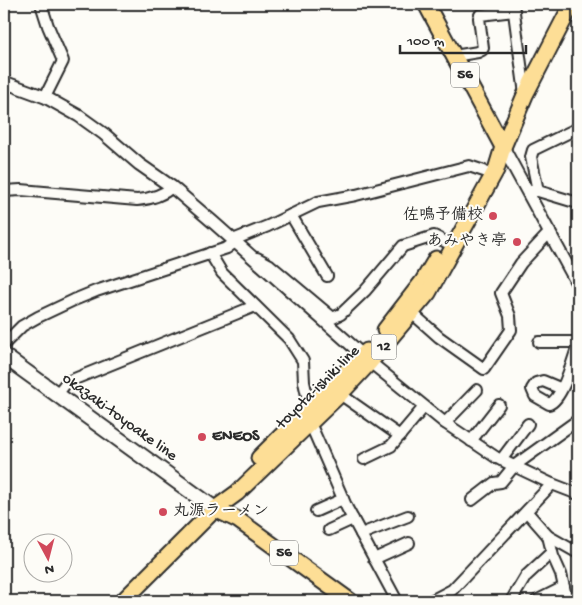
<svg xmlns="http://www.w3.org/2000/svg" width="582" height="605" font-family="'Gochi Hand','Klee One',sans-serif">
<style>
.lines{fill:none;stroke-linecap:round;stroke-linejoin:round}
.minor-casing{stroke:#2b2b2b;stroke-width:14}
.tertiary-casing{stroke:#2b2b2b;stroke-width:15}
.secondary-casing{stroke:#2b2b2b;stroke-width:18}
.primary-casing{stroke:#2b2b2b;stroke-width:19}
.minor{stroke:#fdfcf7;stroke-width:10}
.tertiary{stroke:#fdfcf7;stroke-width:11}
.secondary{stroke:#fdfcf7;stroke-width:14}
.primary{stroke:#fdde96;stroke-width:15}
.poi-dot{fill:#d1495b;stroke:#fdfcf7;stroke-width:2}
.labels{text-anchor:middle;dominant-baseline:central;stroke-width:4;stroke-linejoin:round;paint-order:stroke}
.shield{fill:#fdfcf7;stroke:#6a6a68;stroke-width:1}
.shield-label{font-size:15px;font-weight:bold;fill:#2b2b2b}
.poi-label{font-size:16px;font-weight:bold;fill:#2b2b2b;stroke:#fdfcf7;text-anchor:end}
.street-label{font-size:16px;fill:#2b2b2b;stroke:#fdfcf7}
</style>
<rect width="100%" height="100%" fill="#fdfcf7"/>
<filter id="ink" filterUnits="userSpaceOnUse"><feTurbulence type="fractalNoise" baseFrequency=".02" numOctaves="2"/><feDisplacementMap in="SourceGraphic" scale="10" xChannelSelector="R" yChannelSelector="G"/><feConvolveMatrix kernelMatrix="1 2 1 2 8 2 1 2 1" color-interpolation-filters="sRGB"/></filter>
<g filter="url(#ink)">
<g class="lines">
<defs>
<g id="minor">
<path d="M41,4l7,22 15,35 -18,36"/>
<path d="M513,5l12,89"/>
<path d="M454,56l24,-4 4,-2 1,-2 -4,-30 1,-3 34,-4"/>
<path d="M4,191l17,-1 116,10c13,-1 25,-4 35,-13"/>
<path d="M531,191h7l40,12"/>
<path d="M538,191l-7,-34 2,-7 45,-22"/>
<path d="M291,215l36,61"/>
<path d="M233,240l35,-14 50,-24 38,-7 113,-29 15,5"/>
<path d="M210,253l12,20 67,66 14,22 1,21 6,27"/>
<path d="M257,258l13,7 63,53 8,-4 24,-23 38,-45 31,-10 12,6"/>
<path d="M412,313l27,24 45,32 27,-39 -1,-14 -9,-23 20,-30 29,-31"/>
<path d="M539,342h39"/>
<path d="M4,344l18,-18 16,-9 36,-17 22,-9 131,-43 8,-6"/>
<path d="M370,362l75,61 52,35 55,26 26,10"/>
<path d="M562,389l-19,-8 -7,2 -4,6 3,7 14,8c14,-5 24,-45 29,-59"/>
<path d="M57,394l10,-12 188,-76"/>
<path d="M340,394l60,42"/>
<path d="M310,423l37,85 50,93"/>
<path d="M445,423l32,-33"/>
<path d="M471,441l28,-36"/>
<path d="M364,459l27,-13 33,-39"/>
<path d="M501,460l27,-36"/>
<path d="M472,500l22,-17 7,-1 13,-16 64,-46"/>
<path d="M316,511l27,-12"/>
<path d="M527,512l21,24 30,17"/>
<path d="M329,530l24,-11"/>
<path d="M361,534l47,-18"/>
<path d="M548,536l5,20 8,18 5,22 3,5"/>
<path d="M374,559l35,-16"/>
<path d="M431,601l21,-11 100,-106"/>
<path d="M511,601l15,-25 26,-24"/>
<path d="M536,601l28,-14"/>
</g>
<g id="tertiary">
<path d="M4,82l41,15 34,19 25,18 35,30 33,23 42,36 153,136"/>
<path d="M503,147l75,138"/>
</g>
<path id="secondary" d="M4,356l211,153"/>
<g id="primary">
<path d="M426,4l77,143"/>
<path d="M385,330l38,-49 13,-22"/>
<path d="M259,458l108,-107"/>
<path d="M215,509l23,11 112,81"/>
<path d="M123,601l92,-92 22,-16 103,-99 30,-32 58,-69 68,-123 7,-23 22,-52 47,-91"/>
</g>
</defs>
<use href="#minor" class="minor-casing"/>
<use href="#tertiary" class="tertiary-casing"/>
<use href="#secondary" class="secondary-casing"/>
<use href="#primary" class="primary-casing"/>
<use href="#minor" class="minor"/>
<use href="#tertiary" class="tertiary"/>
<use href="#secondary" class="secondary"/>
<use href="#primary" class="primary"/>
</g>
</g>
<g class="poi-dot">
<circle cx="493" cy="216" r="5"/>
<circle cx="517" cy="242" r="5"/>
<circle cx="202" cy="437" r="5"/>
<circle cx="163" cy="512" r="5"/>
</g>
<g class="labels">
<g class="shield">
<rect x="451" y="62.5" width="28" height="25" rx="4"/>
<rect x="371.5" y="334.5" width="25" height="25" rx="4"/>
<rect x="270" y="540.5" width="28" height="25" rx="4"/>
</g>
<g class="shield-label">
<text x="465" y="75">56</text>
<text x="384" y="347">12</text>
<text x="284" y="553">56</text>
</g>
<g class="poi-label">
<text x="483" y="216">佐鳴予備校</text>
<text x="507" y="242">あみやき亭</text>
<text x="212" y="437" text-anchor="start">ENEOS</text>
<text x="173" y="512" text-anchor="start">丸源ラーメン</text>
</g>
<g class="street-label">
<text transform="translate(319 388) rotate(-45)">toyota-ishiki line</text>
<text transform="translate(119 418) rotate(36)">okazaki-toyoake line</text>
</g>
</g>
<rect width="582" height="605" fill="none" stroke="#fdfcf7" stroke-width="20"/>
<rect x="10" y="10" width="562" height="585" fill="none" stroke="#2b2b2b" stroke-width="2" filter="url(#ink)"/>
<g transform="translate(48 558) rotate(173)"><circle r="24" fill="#fdfcf7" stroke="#a9a8a5"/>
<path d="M0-4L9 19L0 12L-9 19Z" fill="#d1495b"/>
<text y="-8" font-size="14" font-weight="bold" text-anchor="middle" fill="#2b2b2b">N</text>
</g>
<path d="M400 45v8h126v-8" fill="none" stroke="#2b2b2b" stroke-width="2.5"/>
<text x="407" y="45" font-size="15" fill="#2b2b2b" stroke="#fdfcf7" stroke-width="4" paint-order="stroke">100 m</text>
</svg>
